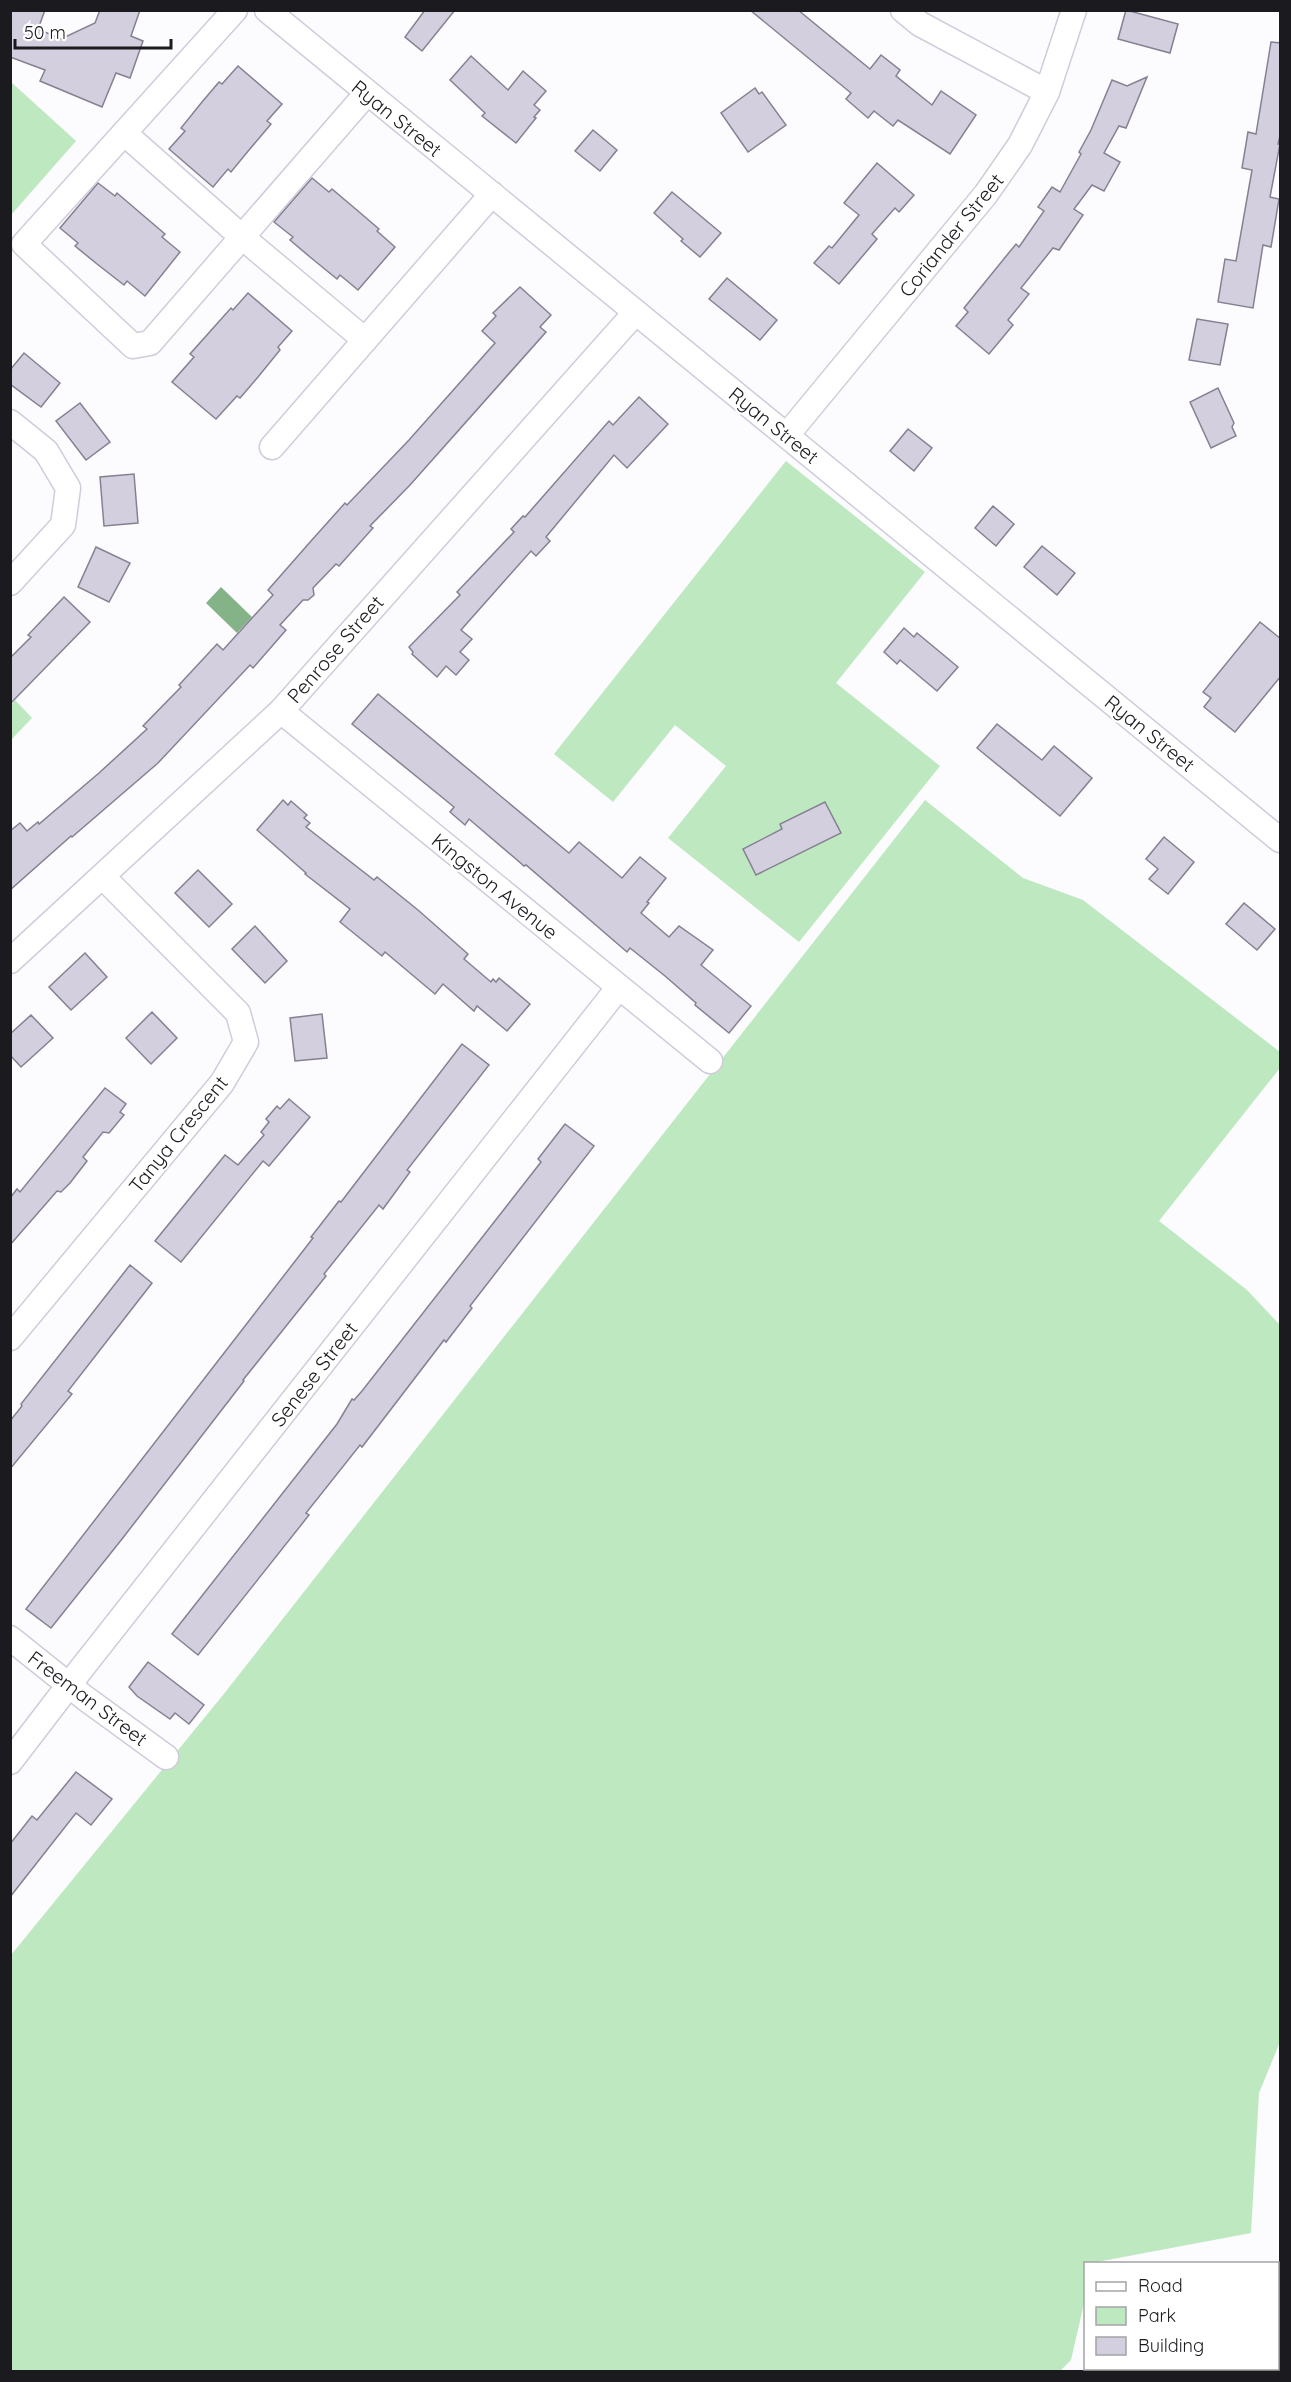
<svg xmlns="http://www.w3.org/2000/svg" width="1291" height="2382" font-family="Quicksand,sans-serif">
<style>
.green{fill:#bee8c0}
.water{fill:#84b388}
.building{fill:#d3cfdf;stroke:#858190;stroke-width:1.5}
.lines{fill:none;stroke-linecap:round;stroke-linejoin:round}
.minor-casing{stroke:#d0ccdc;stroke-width:27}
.highway-casing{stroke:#d0ccdc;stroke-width:36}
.minor{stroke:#fff;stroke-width:24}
.highway{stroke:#fff;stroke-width:33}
.labels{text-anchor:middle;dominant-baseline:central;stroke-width:4.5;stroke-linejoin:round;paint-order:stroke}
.street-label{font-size:20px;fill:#1b1a1f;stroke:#fff}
</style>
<rect width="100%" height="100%" fill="#fcfbfe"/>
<g class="green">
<path d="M11,82l65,59 -65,74z"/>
<path d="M786,461l139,111 -89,111 104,83 -141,176 -131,-104 58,-72 -51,-41 -62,77 -59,-48z"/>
<path d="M15,700l17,18 -21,22v-35z"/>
<path d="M925,800l98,78 60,22 197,152v16l-121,153 88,69 33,35v717l-21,51 -8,140 -165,31 -1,35 -14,61 -11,11 -1049,1v-417l212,-260z"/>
</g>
<path class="water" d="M221,587l31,30 -15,16 -31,-30z"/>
<g class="building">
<path d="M10,10h35l-7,19 23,10 34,-16 5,-13h40l-9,26 12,5 -13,37 -14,-5 -14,34 -62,-26 5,-11 -35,-13z"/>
<path d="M425,10h30l-33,41 -17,-14z"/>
<path d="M750,10h48l72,59 11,-14 19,15 -4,6 36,29 9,-14 35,24 -26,39 -52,-34 -5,6 -19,-15 -6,7 -22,-19 5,-6z"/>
<path d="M1126,10l52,14 -8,29 -52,-14z"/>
<path d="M1271,42l10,1v89l-3,12h2l-10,53 9,2 -8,48 -8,-2 -10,63 -35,-6 7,-43 11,2 16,-91 -10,-2 6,-36 8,2z"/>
<path d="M471,56l37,34 15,-19 23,20 -12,14 6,5 -6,7 2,1 -20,25 -34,-27 3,-3 -35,-33z"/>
<path d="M238,66l44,38 -15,17 4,3 -22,26 -18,22 -3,-3 -15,18 -44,-38 16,-18 -4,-3 21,-26 17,-20 3,2z"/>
<path d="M1147,77l-21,51 -7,-2 -15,27 16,9 -16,29 -12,-6 -18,24 9,6 -24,35 -6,-2 -32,40 8,6 -21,26 5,5 -24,29 -33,-28 12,-14 -4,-4 52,-64 3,3 25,-36 -6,-4 14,-20 8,5 21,-38 -2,-2 12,-22 21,-50 15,6z"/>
<path d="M755,88l4,6 3,-2 24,33 -38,27 -27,-39z"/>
<path d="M593,130l24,20 -17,21 -25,-20z"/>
<path d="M877,163l37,32 -15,17 -4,-4 -23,26 5,5 -38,45 -25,-21 15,-17 3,2 27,-33 -15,-12z"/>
<path d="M312,178l17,14 3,-3 26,22 21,18 -2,2 18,16 -37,43 -18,-15 -3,4 -27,-22 -20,-17 3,-3 -19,-15z"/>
<path d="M98,183l17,13 2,-3 14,12 34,29 -3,3 18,15 -35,44 -18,-15 -3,4 -27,-21 -22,-18 3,-3 -18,-15z"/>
<path d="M672,192l49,41 -21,24 -19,-16 2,-2 -29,-26z"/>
<path d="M727,278l50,42 -17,20 -51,-41z"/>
<path d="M520,287l31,28 -11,12 6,5 -136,153 -40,41 3,2 -34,38 -3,-2 -23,24 1,7 -6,5h-5l-23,25 6,5 -33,38 -3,-3 -92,98 -86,74 -1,-1 -61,54v-59l10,-8 7,8 11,-9 1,2 60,-51 48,-44 -4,-3 38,-39 -2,-2 38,-41 6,6 50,-55 -5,-5 43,-49 34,-38 2,2 62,-65 86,-97 -13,-12 14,-15 -3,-3z"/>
<path d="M248,293l44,38 -14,16 2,3 -22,27 -18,21 -3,-2 -21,23 -44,-37 22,-25 -4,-3 41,-46 2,2z"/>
<path d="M1197,319l31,5 -8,41 -31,-5z"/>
<path d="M24,353l36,30 -19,24 -31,-23v-14z"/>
<path d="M1218,388l16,35 -2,4 4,9 -25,12 -21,-46z"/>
<path d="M639,397l29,27 -41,44 -13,-13 -68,82 4,4 -14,15 -5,-5 -70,79 11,9 -12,13 9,8 -13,15 -10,-9 -9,11 -25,-23 1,-2 -4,-5 51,-52 -3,-3 57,-60 -3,-3 12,-13 2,1 84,-96 4,4z"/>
<path d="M80,403l30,39 -24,18 -30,-39z"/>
<path d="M908,429l24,19 -18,23 -24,-20z"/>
<path d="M134,474l4,49 -34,3 -4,-49z"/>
<path d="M993,506l21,18 -18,22 -21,-18z"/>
<path d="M1042,546l33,27 -18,22 -33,-28z"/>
<path d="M96,547l34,16 -21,39 -31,-15z"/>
<path d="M64,597l26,25 -80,82v-46l21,-21 -3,-2z"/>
<path d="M1260,622l21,17v37l-46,56 -31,-25 7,-9 -8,-6z"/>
<path d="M904,628l10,9 3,-4 41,34 -21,24 -37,-31 -3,4 -13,-12z"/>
<path d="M378,694l191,159 10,-11 43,36 18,-21 26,21 -19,24 2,1 -8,10 28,24 10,-11 34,24 -12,15 50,41 -22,27 -34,-28 1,-2 -31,-27 -35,-28 -3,4 -101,-87 -2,1 -8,-7 -47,-40 -4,6 -15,-13 4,-5 -102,-83z"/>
<path d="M997,724l45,36 12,-14 38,32 -32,38 -83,-68z"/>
<path d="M283,800l5,5 3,-4 16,14 -3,3 6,5 -4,4 68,53 3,-3 41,33 50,44 -4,5 27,23 2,-3 3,3 3,-4 31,26 -23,27 -30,-25 -3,5 -31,-27 -8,10 -50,-42 -3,4 -42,-34 10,-13 -45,-35 1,-1 -49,-43z"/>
<path d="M825,802l16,31 -85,42 -13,-26 39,-20 -2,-5z"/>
<path d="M1164,837l30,25 -26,32 -19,-15 9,-10 -12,-10z"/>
<path d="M198,870l34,34 -23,23 -34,-34z"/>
<path d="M1244,903l31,26 -18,21 -31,-26z"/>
<path d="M255,926l32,35 -22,22 -33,-34z"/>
<path d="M85,953l22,24 -36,33 -22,-23z"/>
<path d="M152,1012l25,26 -26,26 -25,-26z"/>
<path d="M322,1014l5,44 -32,3 -5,-43z"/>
<path d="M31,1015l22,23 -32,29 -11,-12v-21z"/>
<path d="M462,1044l27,21 -82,105 3,2 -27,37 -4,-4 -55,69 2,2 -83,104 1,1 -122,158 -71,89 -25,-19 287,-371 -2,-1 28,-36 2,1z"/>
<path d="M105,1088l21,16 -6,8 4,3 -15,18 -6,-1 -20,25 4,4 -17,22 -9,9 -4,-1 -47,54v-47l7,-9 3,3z"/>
<path d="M289,1099l21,18 -41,49 -6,-5 -82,101 -26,-21 70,-86 13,10 26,-30 -3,-3 8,-10 -3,-3 11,-13 3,3z"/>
<path d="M565,1124l29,22 -124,160 2,2 -26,34 -2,-2 -82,107 -2,-2 -54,68 3,2 -111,140 -26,-21 165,-210 15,-25 2,1 8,-9 179,-229 -3,-3z"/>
<path d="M130,1265l22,18 -84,108 4,3 -62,75v-48l12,-15 -1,-2z"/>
<path d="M148,1662l56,43 -15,19 -14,-11 -5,6 -33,-23 -8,-9z"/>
<path d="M76,1772l36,27 -21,26 -15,-12 -66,84v-53l22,-28 5,4z"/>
</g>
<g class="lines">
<defs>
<g id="minor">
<path d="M235,10l-211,234 109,102 17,-3 217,-250"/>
<path d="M267,10l1013,830"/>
<path d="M903,10l17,14 127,68"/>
<path d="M124,133l118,104 123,103"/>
<path d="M10,422l36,29 22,37 -5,37 -53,58"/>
<path d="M787,435l199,-241 34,-49 27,-53 27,-82"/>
<path d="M272,447l220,-253"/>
<path d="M281,711l429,350"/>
<path d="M10,961l271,-250 354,-398"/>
<path d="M10,1338l212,-255 24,-41 -8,-29 -135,-136"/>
<path d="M10,1638l75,60 81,59"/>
<path d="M10,1762l72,-94 537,-681"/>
</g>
<g id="highway">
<path d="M1278,2313l2,-2"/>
<path d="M1193,2372l4,-4"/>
</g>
</defs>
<use href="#minor" class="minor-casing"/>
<use href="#highway" class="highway-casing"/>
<use href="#minor" class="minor"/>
<use href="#highway" class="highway"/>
</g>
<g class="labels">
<g class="street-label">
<text transform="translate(397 118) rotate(39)">Ryan Street</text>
<text transform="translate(951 235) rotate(-51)">Coriander Street</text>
<text transform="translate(774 425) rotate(39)">Ryan Street</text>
<text transform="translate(335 649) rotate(-49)">Penrose Street</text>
<text transform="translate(1150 733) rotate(39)">Ryan Street</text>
<text transform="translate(495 886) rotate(39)">Kingston Avenue</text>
<text transform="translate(178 1134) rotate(-51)">Tanya Crescent</text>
<text transform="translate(314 1374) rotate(-52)">Senese Street</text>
<text transform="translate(88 1698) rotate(37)">Freeman Street</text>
</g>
</g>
<rect width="1291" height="2382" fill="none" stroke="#1b1a1f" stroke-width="24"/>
<rect x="1084" y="2262" width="195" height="108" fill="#ffffff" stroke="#a4a3a5" stroke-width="1.5"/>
<rect x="1096" y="2282" width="30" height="9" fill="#ffffff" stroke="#a4a3a5" stroke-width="1.5"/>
<text x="1138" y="2292" font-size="18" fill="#1b1a1f">Road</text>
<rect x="1096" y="2307" width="30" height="18" fill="#bee8c0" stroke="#a4a3a5" stroke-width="1.5"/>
<text x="1138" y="2322" font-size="18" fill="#1b1a1f">Park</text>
<rect x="1096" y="2337" width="30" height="18" fill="#d3cfdf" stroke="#a4a3a5" stroke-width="1.5"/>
<text x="1138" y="2352" font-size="18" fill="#1b1a1f">Building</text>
<path d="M15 39v9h156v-9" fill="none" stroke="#1b1a1f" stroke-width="3"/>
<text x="24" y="39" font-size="18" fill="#1b1a1f" stroke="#ffffff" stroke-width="4.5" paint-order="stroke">50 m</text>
</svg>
